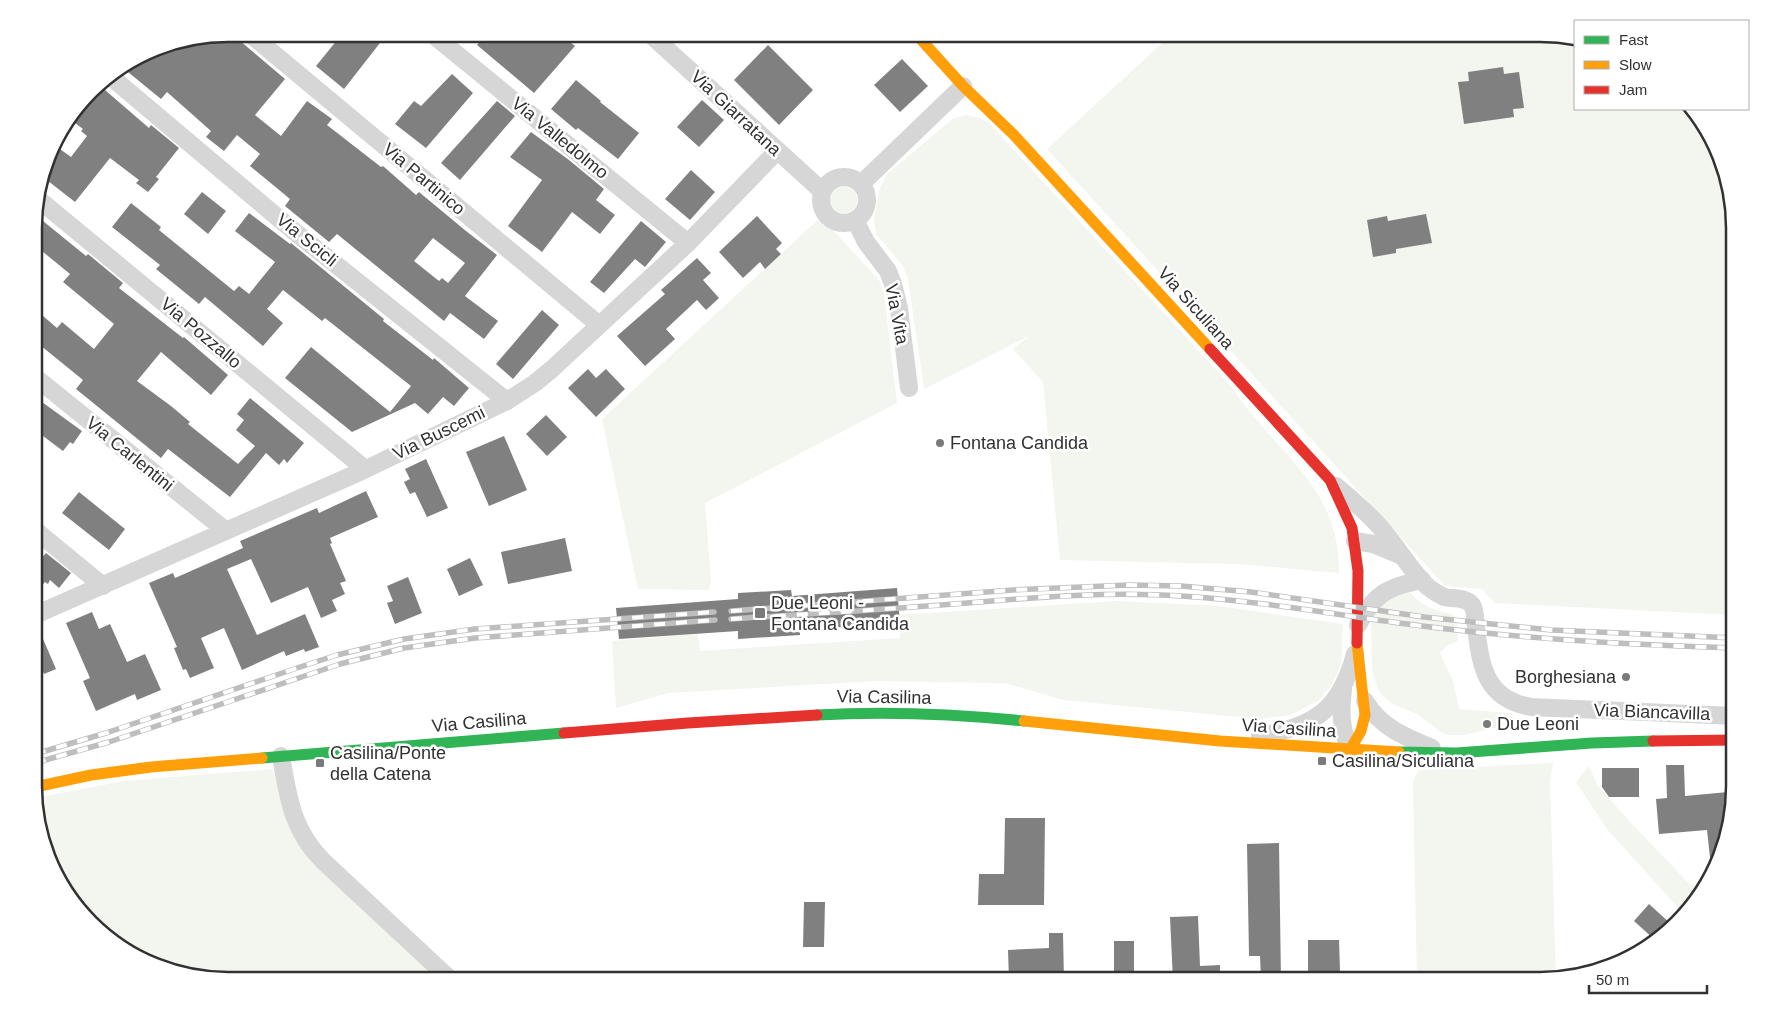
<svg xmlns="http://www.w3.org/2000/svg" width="1769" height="1015" font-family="Helvetica,sans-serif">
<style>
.green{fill:#f2f6ee}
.building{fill:#808080;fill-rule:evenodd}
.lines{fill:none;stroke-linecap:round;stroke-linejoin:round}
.street{stroke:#d6d6d6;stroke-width:18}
.fast{stroke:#30b455;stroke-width:11}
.slow{stroke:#ff9f0a;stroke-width:11}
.jam{stroke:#e5322d;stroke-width:11}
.rail-casing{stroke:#bebebe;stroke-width:5.5}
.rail{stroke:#fff;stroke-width:4;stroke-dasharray:11;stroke-linecap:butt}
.poi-dot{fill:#7a7a7a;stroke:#fff;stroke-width:2}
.labels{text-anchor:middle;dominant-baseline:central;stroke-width:5;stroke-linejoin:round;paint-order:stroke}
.street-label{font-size:18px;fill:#323232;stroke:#fff}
.poi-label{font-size:18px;fill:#323232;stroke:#fff;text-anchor:start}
.rim{fill:none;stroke:#323232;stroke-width:2.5}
</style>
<rect width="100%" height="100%" fill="#fff"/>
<g class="green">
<path d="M1172,34h369l34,4v71h115l13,12 22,45 10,49v400l-240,-12 -13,-14 -37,-3 -398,-437z"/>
<path d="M967,115l12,3 10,5 242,263c42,66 109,97 108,187l-100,-9 -179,-4 -17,-178 -30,-33 16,-13 -105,53 -16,-110 -5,-13 -27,-32 -2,-13 3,-17 3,-16 7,-14 67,-56z"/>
<circle cx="843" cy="200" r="14"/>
<path d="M821,217l58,63 5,14 13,109 -192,100 6,79 -2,8 -71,-1 -36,-170z"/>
<path d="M1401,587c10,5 14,12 22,17 9,6 21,8 31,11l3,9 1,17 -10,4 -8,8 13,28 6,28 50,4 15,14h-26l-33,8h-16l-7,-2 -23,-18 -26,-11 -8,-6 -7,-8 -6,-19 -1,-59z"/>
<path d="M1117,601l102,5 124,18 -2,41 -9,19 -13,16 -28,15 -31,4 -197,-19 -58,-17 -129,-2 -208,12 -52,15 -4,-67 86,-7 2,17 200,-13 -1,-23z"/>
<path d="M1553,763l-3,18 6,199 -139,1 -4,-198 5,-13z"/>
<path d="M1589,766l9,20 34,38 67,70 -17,18 -75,-83 -31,-47z"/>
<path d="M272,769l16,43 152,169h-212l-50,-6 -47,-20 -64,-60 -32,-83v-14l89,-17z"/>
</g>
<g class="building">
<path d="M232,34l53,45 -30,36 26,21 26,-35 25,18 -5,6 54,42 2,-1 33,29 3,-3 47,39 31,24 -32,41 33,25 -14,18 -34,-26 -6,8 -107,-87 -8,8 -44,-36 5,-7 -40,-33 10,-12 -23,-19 -13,16 -18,-14 5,-6 -44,-39 -6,7 -33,-27 13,-15 13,-9zM433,238l32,25 -17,20 -6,-5 -3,3 -25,-20z"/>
<path d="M342,34h45l-43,55 -28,-23z"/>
<path d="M486,34h74l15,12 -41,47 -57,-48z"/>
<path d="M768,45l45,45 -34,35 -45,-45z"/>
<path d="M902,59l26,27 -28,26 -26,-27z"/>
<path d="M1503,67l1,7 15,-2 5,36 -11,1 1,8 -50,7 -6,-42 11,-1 -1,-9z"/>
<path d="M452,74l21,19 -47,55 -31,-24 19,-23 7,5z"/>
<path d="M576,80l25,21 -1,1 39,31 -21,26 -40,-31 -2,2 -25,-21z"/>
<path d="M98,84l51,44 2,-3 28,23 -23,29 3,2 -11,13 -12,-9 3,-3 -29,-22 -35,44 -32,-25 10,-33 18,13 16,-21 -6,-5 2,-2 -12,-9z"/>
<path d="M702,100l22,20 -25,27 -22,-20z"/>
<path d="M497,101l18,15 -55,64 -19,-17z"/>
<path d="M531,132l38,28 35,29 -8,11 19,15 -15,19 -28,-22 -30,40 -34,-26 34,-46 -32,-23z"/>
<path d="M691,170l24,22 -25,28 -25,-21z"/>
<path d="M202,192l24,19 -18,23 -24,-20z"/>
<path d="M131,203l30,24 -2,3 75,61 5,-5 10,8 26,-32 -40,-31 14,-18 41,31 1,-1 93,76 -1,2 50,39 1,-2 35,30 -15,18 -11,-9 -15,17 -13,-11 -63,29 -67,-54 26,-31 79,65 21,-26 -86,-68 -3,3 -39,-31 -16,19 16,14 -20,23 -58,-49 -6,7 -43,-35 4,-4 -48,-38z"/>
<path d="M1426,214l6,29 -36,6v4l-23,4 -6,-37 20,-4 1,5z"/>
<path d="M757,216l25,27 -6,6 5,5 -16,15 -5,-7 -17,16 -24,-26z"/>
<path d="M43,221l43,35 2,-2 35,29 -4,5 64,50 1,-1 44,38 -17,20 -50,-43 -24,29 34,25 19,16 -2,2 50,40 17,-18 -19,-16 8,-10 -7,-6 13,-16 54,45 -17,20 -3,-4 -5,6 -13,-12 -36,44 -62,-48 -7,9 -85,-69 7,-9 -48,-39v-32l22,19 5,-6 32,27 20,-25 -51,-42 7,-8 -33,-27 6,-8 -8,-7v-2z"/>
<path d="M641,221l25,21 -21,25 -10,-8 -31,34 -14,-11z"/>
<path d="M697,258l14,15 -8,7 16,18 -13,12 -9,-10 -31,29 9,10 -30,27 -28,-30 48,-42 -4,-4z"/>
<path d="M542,310l17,15 -46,54 -17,-15z"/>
<path d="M588,369l8,9 10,-9 19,20 -29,28 -28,-29z"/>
<path d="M35,397l47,34 -9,13 -3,-2 -7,9 -28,-21z"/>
<path d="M546,415l21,22 -20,19 -21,-22z"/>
<path d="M504,436l23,54 -38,16 -23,-54z"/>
<path d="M426,459l22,49 -21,9 -12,-25 -5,2 -6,-12 6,-3 -5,-10z"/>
<path d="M366,491l12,26 -48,21 2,5 -2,1 16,37 -6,2 5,11 -13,6 5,11 -16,7 -13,-31 -37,16 -20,-44 -24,10 30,66 48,-21 14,33 -14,5 -1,-3 -18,7 -2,-5 -42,19 -18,-42 -23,10 13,30 -24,10 -4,-9 -3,1 -9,-22 3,-1 -28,-64 24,-10 2,5 68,-30 -3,-7 77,-33 2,5z"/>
<path d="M79,492l46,37 -16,21 -47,-37z"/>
<path d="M565,538l7,33 -64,13 -7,-32z"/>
<path d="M46,553l25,20 -12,15 -9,-8 -2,4 -3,-2 -10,12v-28z"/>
<path d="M470,558l13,27 -24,11 -12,-27z"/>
<path d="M408,577l14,36 -27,11 -8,-21 6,-2 -6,-15z"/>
<path d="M897,588l3,35 -100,7v5l-62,4v-8l-119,8 -3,-31 122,-9v-6l53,-3 1,6z"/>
<path d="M92,612l7,17 11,-5 17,38 18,-8 16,36 -24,10 -2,-6 -39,17 -13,-30 7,-3 -24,-55z"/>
<path d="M35,625h2l19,44 -12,5 -9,-22z"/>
<path d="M1666,765h18l1,31 43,-4 2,22 -18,62 -5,-46 -48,4 -3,-35 11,-1z"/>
<path d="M1602,768h37v29h-30l-7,-10z"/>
<path d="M1005,818h40l-1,87h-66l1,-31h25z"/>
<path d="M1279,843l2,138h-20l-1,-25h-11l-2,-112z"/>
<path d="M804,902h21l-1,45h-21z"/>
<path d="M1649,904l22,20 -15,17 -22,-20z"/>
<path d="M1198,916l2,50 20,-1v16h-47l-3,-64z"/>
<path d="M1049,933h14l1,48h-55l-1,-31 41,-2z"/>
<path d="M1308,940h31l1,32 -32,1z"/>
<rect x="1114" y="941" width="20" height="40"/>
</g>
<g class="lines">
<g class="street">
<path d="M250,34l348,290"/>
<path d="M432,34l256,209"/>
<path d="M650,34l172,157"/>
<path d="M110,76l185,156 212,169"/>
<circle cx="844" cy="200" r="23"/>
<path d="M861,184l102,-98"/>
<path d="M37,198l328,271"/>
<path d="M855,220l11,22 22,29 5,13 6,24 10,80"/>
<path d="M35,377l190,153"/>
<path d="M1336,486c17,15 35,29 49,47 15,18 26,38 43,54 5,4 10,7 16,10 9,2 22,0 28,8 4,6 3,16 4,23 5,40 10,71 55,79l204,9"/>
<path d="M35,530l68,56"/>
<path d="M1355,541l18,3 29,12"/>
<path d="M35,615l327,-144 145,-70 28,-18 17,-14 136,-126 89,-92"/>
<path d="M1358,625c16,-31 29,-38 64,-45"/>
<path d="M1343,690c-3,22 -2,40 7,60"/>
<path d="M1365,701c15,26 40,36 67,47"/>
<path d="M1260,736c56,-10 80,-27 95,-82"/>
<path d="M281,756c7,41 11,74 42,105l129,120"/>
</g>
<g class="fast">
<path d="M817,715c69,-4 139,-1 207,6"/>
<path d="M1399,752l58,1 135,-10 61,-2"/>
<path d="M262,758l302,-25"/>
</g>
<g class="slow">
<path d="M916,34l47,52 50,48 197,215"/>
<path d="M1024,721l196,20 179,11"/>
<path d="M1350,750l11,-19 4,-16 -8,-72"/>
<path d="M35,787l56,-12 60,-8 111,-9"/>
</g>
<g class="jam">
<path d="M1210,349l120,131 22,48 6,43 -1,72"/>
<path d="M564,733l124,-10 129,-8"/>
<path d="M1653,741l82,-1"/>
</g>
<defs>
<g id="rail">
<path d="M731,611l282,-21 116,-5 52,1 70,6 173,25 127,13 184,8"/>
<path d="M731,619c74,-5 149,-9 223,-15 75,-6 151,-13 227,-8 81,5 161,20 241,30 104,13 208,19 313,22"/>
<path d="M35,754l71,-21 191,-65 40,-13 67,-16 71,-10 239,-17"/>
<path d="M35,763l74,-21 231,-78 64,-16 71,-10 240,-18"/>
</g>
</defs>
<use href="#rail" class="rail-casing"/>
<use href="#rail" class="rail"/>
</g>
<g class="poi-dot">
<circle cx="940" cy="443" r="5"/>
<rect x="754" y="607" width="12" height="12" rx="2.5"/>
<circle cx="1626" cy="677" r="5"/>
<circle cx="1487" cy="724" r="5"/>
<rect x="1317" y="756" width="10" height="10" rx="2.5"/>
<rect x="315" y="758" width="10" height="10" rx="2.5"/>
</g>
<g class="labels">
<g class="street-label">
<text transform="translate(736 113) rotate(43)">Via Giarratana</text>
<text transform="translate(560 138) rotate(39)">Via Valledolmo</text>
<text transform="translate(424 179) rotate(40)">Via Partinico</text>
<text transform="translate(307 240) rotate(39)">Via Scicli</text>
<text transform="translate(1196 308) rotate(48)">Via Siculiana</text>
<text transform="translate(897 314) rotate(79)">Via Vita</text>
<text transform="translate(201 333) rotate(40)">Via Pozzallo</text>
<text transform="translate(439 433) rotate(-26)">Via Buscemi</text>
<text transform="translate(130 454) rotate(39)">Via Carlentini</text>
<text transform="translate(884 697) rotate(1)">Via Casilina</text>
<text transform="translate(1652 712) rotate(2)">Via Biancavilla</text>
<text transform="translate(479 722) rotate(-5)">Via Casilina</text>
<text transform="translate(1289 728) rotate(4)">Via Casilina</text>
</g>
<g class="poi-label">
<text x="950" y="443">Fontana Candida</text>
<text x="771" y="603">Due Leoni -<tspan x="771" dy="21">Fontana Candida</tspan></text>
<text x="1616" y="677" text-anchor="end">Borghesiana</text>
<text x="1497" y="724">Due Leoni</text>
<text x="330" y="753">Casilina/Ponte<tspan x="330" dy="21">della Catena</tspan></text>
<text x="1332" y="761">Casilina/Siculiana</text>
</g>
</g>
<path d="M0 0H1769V1015H0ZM228 42H1540A186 186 0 0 1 1726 228V786A186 186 0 0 1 1540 972H228A186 186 0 0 1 42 786V228A186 186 0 0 1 228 42Z" fill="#fff" fill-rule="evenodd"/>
<path class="rim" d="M228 42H1540A186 186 0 0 1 1726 228V786A186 186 0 0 1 1540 972H228A186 186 0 0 1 42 786V228A186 186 0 0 1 228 42Z"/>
<rect x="1574" y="20" width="175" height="90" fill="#ffffff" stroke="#adadad"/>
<rect x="1584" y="36" width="25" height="8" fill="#30b455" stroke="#adadad"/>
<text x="1619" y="45" font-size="15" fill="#323232">Fast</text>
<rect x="1584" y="61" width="25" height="8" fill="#ff9f0a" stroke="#adadad"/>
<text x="1619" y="70" font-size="15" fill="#323232">Slow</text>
<rect x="1584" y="86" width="25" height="8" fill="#e5322d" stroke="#adadad"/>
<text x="1619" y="95" font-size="15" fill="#323232">Jam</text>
<path d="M1589 985v8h118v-8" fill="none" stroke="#323232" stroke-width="2.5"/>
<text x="1596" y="985" font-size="15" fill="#323232" stroke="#ffffff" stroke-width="4" paint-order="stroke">50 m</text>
</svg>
